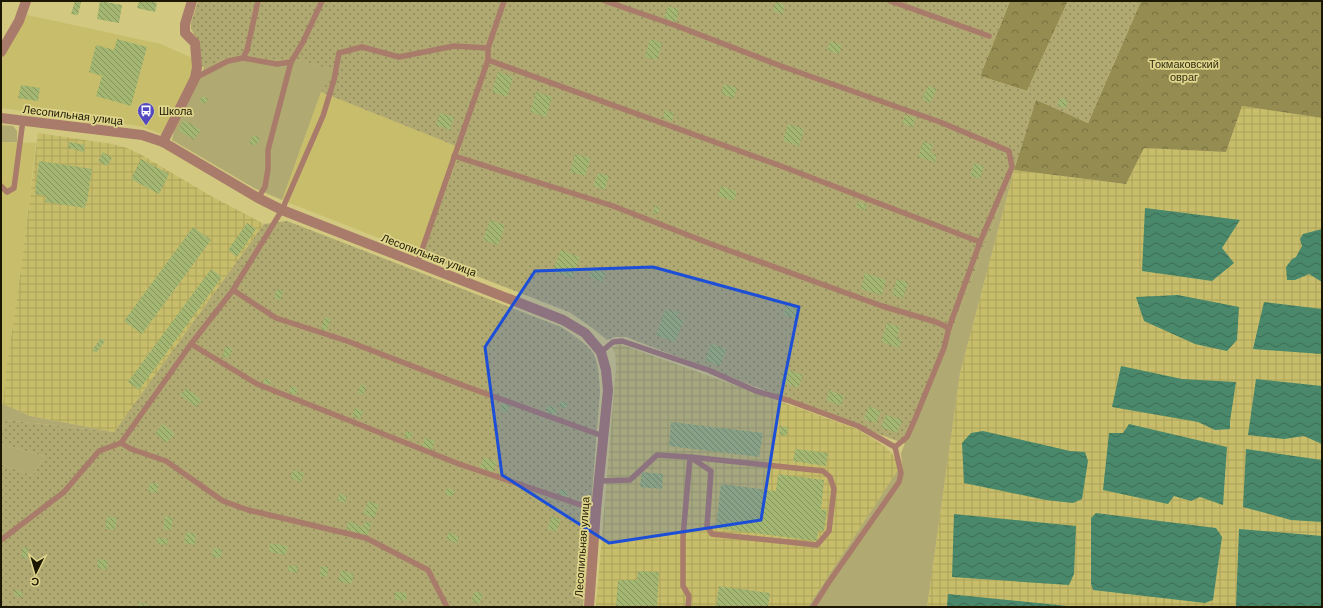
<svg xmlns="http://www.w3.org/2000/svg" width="1323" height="608" font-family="Arial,sans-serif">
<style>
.built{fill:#c8bd6a}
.industrial{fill:url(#industrial-grid)}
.grass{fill:#b0a972}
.forest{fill:url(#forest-crowns)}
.park{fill:url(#park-dots)}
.water{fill:url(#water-waves)}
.building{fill:url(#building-back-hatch)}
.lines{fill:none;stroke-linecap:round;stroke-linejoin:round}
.lane{stroke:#a97b6a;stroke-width:5.5}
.street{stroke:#a97b6a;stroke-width:10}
.marked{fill:#1d4ed8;fill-opacity:0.2;stroke:#1d4ed8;stroke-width:3;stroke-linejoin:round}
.labels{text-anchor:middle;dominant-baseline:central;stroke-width:3.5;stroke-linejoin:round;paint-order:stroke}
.park-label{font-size:11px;fill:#332f13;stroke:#dfd58c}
.poi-label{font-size:11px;fill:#1b1700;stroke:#dfd58c;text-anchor:start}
.street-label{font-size:11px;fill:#1b1700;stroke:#dfd58c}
</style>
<defs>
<pattern id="industrial-grid" width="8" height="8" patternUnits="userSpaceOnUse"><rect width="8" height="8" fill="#c8bd6a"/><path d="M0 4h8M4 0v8" fill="none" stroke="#aba25a"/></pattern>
<pattern id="forest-crowns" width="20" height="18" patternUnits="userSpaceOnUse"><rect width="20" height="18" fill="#948c51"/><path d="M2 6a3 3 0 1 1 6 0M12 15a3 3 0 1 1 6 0" fill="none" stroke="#787141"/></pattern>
<pattern id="park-dots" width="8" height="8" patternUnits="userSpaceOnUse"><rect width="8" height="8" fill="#b0a972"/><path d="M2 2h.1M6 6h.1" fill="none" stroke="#8e895b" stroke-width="1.8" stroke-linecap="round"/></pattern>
<pattern id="water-waves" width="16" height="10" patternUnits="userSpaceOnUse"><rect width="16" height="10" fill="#49886a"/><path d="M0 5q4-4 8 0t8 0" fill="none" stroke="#3c6e55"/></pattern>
<pattern id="building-back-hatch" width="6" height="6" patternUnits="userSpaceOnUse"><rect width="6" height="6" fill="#a3b672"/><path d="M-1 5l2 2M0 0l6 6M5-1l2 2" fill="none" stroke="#84935b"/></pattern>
</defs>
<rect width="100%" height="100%" fill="#d2c87f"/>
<g class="built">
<path d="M27,15l134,29 31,14v8l-2,11 -29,57 -21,-8 -139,-18v-48z"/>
<path d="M321,92l140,56 -39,107 -140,-55z"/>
<path d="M1,142l35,1 -15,126 -15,103 -3,32 -2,-1z"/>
</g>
<g class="industrial">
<path d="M1242,106l80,12v489h-395l33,-234 54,-203 112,14 18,-36 82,4z"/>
<path d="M38,133l74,11 15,4 13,6 69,41 55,29 -150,208 -84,-16 -27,-12 3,-32 15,-103z"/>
<path d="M620,344l237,85 27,17 18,18 -94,143h-212l20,-240 -1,-14 -3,-6z"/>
</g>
<g class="grass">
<path d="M231,56h19l28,5 12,-3 45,12 -14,22 -39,108 -28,-12 -82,-48 2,-10 30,-62z"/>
<path d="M1,125l12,1 4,5v11h-16z"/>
<path d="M1014,170l-54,203 -33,234h-119l94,-143 -1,-11 53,-128z"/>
<path d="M1,403l29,13 84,16 -108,-12 -5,12z"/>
<path d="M1,444l43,12 -11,20 -32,-12z"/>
</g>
<g class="forest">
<path d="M1010,1h58l-41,90 -47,-15z"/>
<path d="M1141,1h181v117l-80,-12 -16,46 -82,-4 -18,36 -112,-14 22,-71 52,24z"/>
</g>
<g class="park">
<path d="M198,1h812l-30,75 47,15 41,-90h73l-53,122 -52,-23 -22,70 -60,155 -49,119 -279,-107h-11l-8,3 -16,-13 -22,-15 -147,-57 39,-107 -140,-56 13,-22 -44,-12 -12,3 -28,-5h-19l-27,12 -5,-6v-20l-8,-13v-6z"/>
<path d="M287,221l274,106c11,7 25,16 32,26 6,10 6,27 7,38l-17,216h-582v-143l32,12 11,-20 -43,-12v-12l5,-12 108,12 150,-208z"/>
</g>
<g class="water">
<path d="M1145,208l95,12 -18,28 12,15 -22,18 -70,-10z"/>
<path d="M1322,229v53l-13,-8 -14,6h-8l-1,-13 6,-8 4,-2 6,-11 -2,-7 3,-5z"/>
<path d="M1178,295l61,12 -2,33 -10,11 -32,-7 -51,-23 -8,-24z"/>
<path d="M1264,302l58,7v45l-69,-5z"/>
<path d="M1121,366l61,13 54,3 -6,39v8l-15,1 -17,-8 -86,-15z"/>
<path d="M1256,379l66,7v58l-18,-8 -20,3 -36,-4z"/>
<path d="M1129,424l98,23 -4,58 -23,-8 -9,4 -17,-5 -6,8 -65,-14 6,-57h14z"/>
<path d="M983,431l87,20 15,1 3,9 -6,38 -9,4 -27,-3 -82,-17 -2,-40 9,-10z"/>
<path d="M1246,449l76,11v62l-31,-2 -48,-13z"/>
<path d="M1096,513l120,15 6,9 -9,63 -8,3 -112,-13 -2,-6v-66z"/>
<path d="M954,514l122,12 -2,48 -5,11 -117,-8z"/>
<path d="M1239,529l83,7v71h-72l-14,-1z"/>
<path d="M948,594l119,12v1h-120z"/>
</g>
<g class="building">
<path d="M75,1l6,1 -3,13 -7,-1z"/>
<path d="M100,1l22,4 -3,18 -22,-4z"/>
<path d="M139,1h9l9,2 -2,9 -18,-4z"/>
<path d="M776,2l9,3 -3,9 -9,-3z"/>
<path d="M668,6l11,3 -3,13 -12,-4z"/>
<path d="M117,39l30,8 -16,59 -35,-10 6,-20 -13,-4 7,-27 18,5z"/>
<path d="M650,39l12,4 -5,17 -12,-3z"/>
<path d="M830,41l12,4 -3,9 -12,-4z"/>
<path d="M498,72l15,5 -6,20 -15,-5z"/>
<path d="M724,84l13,4 -3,10 -13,-4z"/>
<path d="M21,85l19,3 -2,13 -20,-3z"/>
<path d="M928,86l9,3 -7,14 -8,-4z"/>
<path d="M536,92l16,5 -6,20 -16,-5z"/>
<path d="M202,96l6,3 -3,5 -6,-3z"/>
<path d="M1060,98l8,3 -2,7 -9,-2z"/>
<path d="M665,110l9,3 -2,8 -9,-3z"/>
<path d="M440,113l14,4 -4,13 -14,-5z"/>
<path d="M905,115l11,3 -3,9 -11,-4z"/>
<path d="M184,120l17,10 -7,10 -16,-10z"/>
<path d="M788,124l16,5 -5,17 -16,-5z"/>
<path d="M253,135l7,3 -4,8 -7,-3z"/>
<path d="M69,142l16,3 -1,7 -16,-4z"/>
<path d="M923,142l10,2 -3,9 7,2 -2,7 -17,-5z"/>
<path d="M103,152l9,6 -5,8 -9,-5z"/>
<path d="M575,154l16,4 -6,18 -15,-4z"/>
<path d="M141,159l28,15 -10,20 -28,-15z"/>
<path d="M39,161l53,8 -5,33h-1l-1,6 -40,-6 1,-6 -11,-2z"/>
<path d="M974,163l10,3 -4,13 -10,-3z"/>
<path d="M598,173l11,3 -4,14 -12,-4z"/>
<path d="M721,186l16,5 -3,10 -16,-5z"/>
<path d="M858,202l9,3 -2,5 -9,-3z"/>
<path d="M655,206l5,1 -2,7 -5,-1z"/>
<path d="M490,220l15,5 -7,20 -15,-5z"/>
<path d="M247,223l9,6 -19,28 -9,-7z"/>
<path d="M193,227l18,13 -69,94 -18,-13z"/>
<path d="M561,250l19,7 -8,21 -19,-7z"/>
<path d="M592,268l14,5 -4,9 -13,-5z"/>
<path d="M211,269l11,8 -83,113 -11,-8z"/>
<path d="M865,273l21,7 -4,15 -21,-6z"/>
<path d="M897,279l11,4 -5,15 -11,-3z"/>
<path d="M277,289l6,2 -3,9 -6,-2z"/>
<path d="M788,303l11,4 -4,12 -12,-4z"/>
<path d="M665,310l14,2 -2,6 7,2 -9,22 -19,-7z"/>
<path d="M325,317l6,2 -5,12 -5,-2z"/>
<path d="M887,323l13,4 -3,11 5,2 -3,8 -18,-6z"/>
<path d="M101,338l4,3 -9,12 -4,-3z"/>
<path d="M711,343l15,6 -6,17 -15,-5z"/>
<path d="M226,346l7,3 -4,9 -7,-2z"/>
<path d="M785,369l18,6 -5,13 -18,-7z"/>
<path d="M265,378l6,3 -2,4 -6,-2z"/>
<path d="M361,384l5,2 -3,9 -5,-2z"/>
<path d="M291,386l7,2 -3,7 -6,-2z"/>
<path d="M186,388l16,12 -6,7 -16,-12z"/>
<path d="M830,390l14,6 -3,10 -15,-6z"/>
<path d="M561,401l7,2 -2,6 -7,-3z"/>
<path d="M503,402l7,3 -3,8 -7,-3z"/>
<path d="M548,405l9,3 -2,7 -9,-3z"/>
<path d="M869,406l12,5 -5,12 -12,-4z"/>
<path d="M355,408l8,3 -3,8 -8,-3z"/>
<path d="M886,415l16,5 -5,13 -16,-6z"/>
<path d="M671,422l92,11 -4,24 -90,-11z"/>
<path d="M163,424l12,10 -9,9 -11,-10z"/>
<path d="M780,426l8,1 -1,9 -7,-1z"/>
<path d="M406,431l7,2 -2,6 -7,-2z"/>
<path d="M425,438l10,3 -3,9 -10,-4z"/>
<path d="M795,449l33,4 -2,13 -33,-5z"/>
<path d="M484,457l13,5 -4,10 -13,-5z"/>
<path d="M293,470l11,3 -3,9 -11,-4z"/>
<path d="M642,472l21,2 -1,15 -22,-2z"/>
<path d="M778,474l46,6 -3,30h6l-3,21h-6l-1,10 -101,-13 5,-44 55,7z"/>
<path d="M150,483l9,1 -2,9 -9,-1z"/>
<path d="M447,488l8,2 -3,7 -7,-3z"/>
<path d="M561,489l7,3 -2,5 -7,-3z"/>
<path d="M340,493l7,3 -2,7 -8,-3z"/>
<path d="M368,501l11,4 -5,13 -11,-4z"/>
<path d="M107,516l10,2 -2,12 -10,-1z"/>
<path d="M165,516l8,1 -2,13 -8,-1z"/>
<path d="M552,516l9,4 -5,12 -9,-3z"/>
<path d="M349,521l14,6 2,-6 7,2 -5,13 -21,-7z"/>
<path d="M186,532l10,2 -1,11 -11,-2z"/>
<path d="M449,532l10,4 -2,7 -11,-4z"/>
<path d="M157,537l11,2 -1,6 -11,-2z"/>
<path d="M270,543l18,3 -2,9 -17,-3z"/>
<path d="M23,547l6,1 -2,11 -6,-1z"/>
<path d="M213,548l9,1 -1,9 -9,-1z"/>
<path d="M98,559l10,2 -1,9 -10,-2z"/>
<path d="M289,565l9,1 -1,7 -9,-2z"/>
<path d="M321,566l7,1 -1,10 -7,-1z"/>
<path d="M341,570l13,4 -3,10 -13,-3z"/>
<path d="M638,571l21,1 -2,35h-41l2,-27h19z"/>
<path d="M719,586l51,7 -2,14h-52z"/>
<path d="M15,590l8,2 -1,5 -8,-1z"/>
<path d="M475,591l8,3 -4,10 -8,-3z"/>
<path d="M395,592l12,1 -1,8 -11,-1z"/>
<path d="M139,603l10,2 -1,2h-9z"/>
</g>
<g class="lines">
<g class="lane">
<path d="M890,1l99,35"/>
<path d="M243,58l4,-8 11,-49"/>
<path d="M488,60l293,106 199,76 32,-75 -3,-16 -69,-29 -159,-56 -104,-40 -72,-25"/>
<path d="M195,78l33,-17 15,-3 34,6 14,-2 12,-20 19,-41"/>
<path d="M454,156l159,50 98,38 171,62 54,16 13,6 31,-86"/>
<path d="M1,186l6,6 7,-4 9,-68"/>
<path d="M258,198l7,-11 3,-18v-19l23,-88"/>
<path d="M417,264l71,-204v-12l16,-47"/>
<path d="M233,290l43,28 71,23 115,44 141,51"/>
<path d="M191,344l66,40 202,80 137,46"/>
<path d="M601,352l12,-10 9,-1 86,29 48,21 31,9 71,26 37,21 6,26 -2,9 -70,100 -16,25"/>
<path d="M121,443l10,6 35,12 57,40 25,9 118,28 62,32 19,37"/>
<path d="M895,447l12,-10 8,-18 29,-71 5,-20"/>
<path d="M599,481l31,-1 27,-25 33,2 21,14 -4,55 5,8 105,11 12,-14 5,-42 -4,-12 -7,-6 -133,-14 -7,80v49l6,10 -1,11"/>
<path d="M1,540l63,-48 35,-41 22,-8 70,-99 42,-54 49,-80 41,-94 11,-36 5,-27 23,-6 37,10 55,-11 34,2"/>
</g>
<g class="street">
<path d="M1,52l18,-31 7,-20"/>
<path d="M1,118l141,17 21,7 95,56 24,12 281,110 22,13 16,19 5,18 2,20 -12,120 -7,97"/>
<path d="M163,142l32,-64 2,-11 -2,-24 -10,-10v-9l7,-23"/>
</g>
</g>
<path class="marked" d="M653,267l146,40 -19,94 -19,119 -152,23 -107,-68 -17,-128 50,-76z"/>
<defs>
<symbol id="bus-pin" viewBox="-11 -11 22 30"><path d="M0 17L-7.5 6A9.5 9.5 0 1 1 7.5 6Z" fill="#5348bf" stroke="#dfd58c"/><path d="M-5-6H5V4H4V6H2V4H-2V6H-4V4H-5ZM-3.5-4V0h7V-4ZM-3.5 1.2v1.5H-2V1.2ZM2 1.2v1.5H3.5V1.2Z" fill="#fff"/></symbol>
</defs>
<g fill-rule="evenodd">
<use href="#bus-pin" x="136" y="101" width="20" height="27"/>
</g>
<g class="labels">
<g class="park-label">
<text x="1184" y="64">Токмаковский<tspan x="1184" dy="13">овраг</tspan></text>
</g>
<g class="poi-label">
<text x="159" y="111">Школа</text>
</g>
<g class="street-label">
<text transform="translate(73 115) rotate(7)">Лесопильная улица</text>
<text transform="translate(429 255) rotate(21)">Лесопильная улица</text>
<text transform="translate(582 547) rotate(-86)">Лесопильная улица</text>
</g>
</g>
<rect width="1323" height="608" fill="none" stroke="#1b1700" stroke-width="4"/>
<g transform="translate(36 572) rotate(185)" stroke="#dfd58c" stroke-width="3" paint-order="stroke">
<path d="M0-3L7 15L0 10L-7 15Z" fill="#1b1700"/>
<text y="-6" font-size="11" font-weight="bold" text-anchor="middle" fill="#1b1700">С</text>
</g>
</svg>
